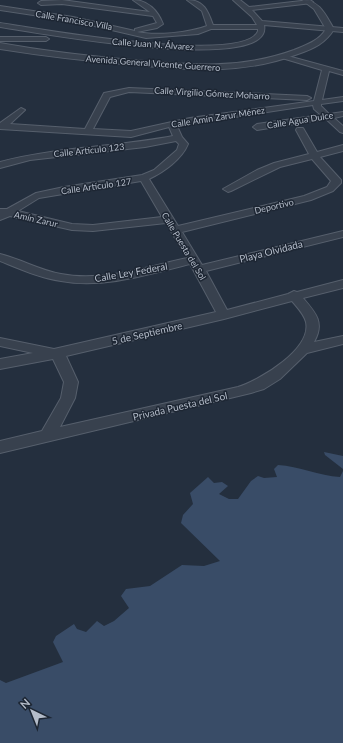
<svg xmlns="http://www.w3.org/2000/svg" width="343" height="743" font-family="Lato,sans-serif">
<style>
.water{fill:#394c67}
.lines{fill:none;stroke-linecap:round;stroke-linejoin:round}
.minor-casing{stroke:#565f6c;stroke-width:2}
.tertiary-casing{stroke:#565f6c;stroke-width:2}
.minor{fill:#38414e;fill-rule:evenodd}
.tertiary{fill:#38414e;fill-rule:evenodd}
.labels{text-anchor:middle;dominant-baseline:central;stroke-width:3;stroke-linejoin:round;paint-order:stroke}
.far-street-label{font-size:9px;fill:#b4bcc9;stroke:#1d2633}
.street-label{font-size:10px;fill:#b4bcc9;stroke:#1d2633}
</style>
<rect width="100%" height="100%" fill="#242f3e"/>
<g class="water">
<path d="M324,452l19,4v13l-18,-14z"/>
<path d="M278,465c21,1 41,11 62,12l3,-6v272h-343v-63l6,3 57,-21 -10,-20 3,-6 18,-12 3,5 9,3 11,-11 7,5 10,-5 15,-13 -8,-12 5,-7 24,-3 32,-21 22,1 16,-5 -39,-38 2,-8 10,-11 -3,-11 18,-16 6,6 8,-1 6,4 -9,8 10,5h9l13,-18 7,-5 6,2 13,-1 -3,-8z"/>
</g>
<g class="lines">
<defs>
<g id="minor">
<path d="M62,0l88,12 -17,-12c15,0 25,11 30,24l-6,4 -20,4c18,4 52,1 70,-6l-5,-15 -15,-11c17,0 21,11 26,25h44l-5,-8 -19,-17h7l9,7 61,-7 3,2 -1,1 -60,7 10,11 81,7v4l-79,-7c11,52 -236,6 -264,2v-4c35,5 245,43 258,8v-2h-47l-13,5 -52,4 -73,-17 -73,-11v-4l73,11 62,14v-2l22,-6 -4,-7 -91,-12 -21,1 -3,-2 3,-2z"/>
<path d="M0,37h46l3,2 -3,2h-46z"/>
<path d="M284,55l59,16v4l-14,-4 -7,29 21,-3v4l-22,3v2l8,8 14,-2v4l-9,2 9,8v7l-3,-1 -14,-13 -69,11 -4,-3 4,-3 64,-9 -7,-6 -1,-4 -136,21 5,11 6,7c-6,15 -24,28 -39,35l29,47 126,-30 23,-9 4,-6 -19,-22 -32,8 -49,24 -3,1 -5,-3 34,-19 17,-7 35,-9 -13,-24 1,-2h6l14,24 26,-7v6l-23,6 21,23v3l-8,8 -22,9 -129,32 20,33 141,-34v6l-137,34 21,39 61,-16 6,-3 3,1 46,-12v8l-40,10c13,15 22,25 11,44l29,-6v8l-36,9 -27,26 -16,10 -13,4 -251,60v-12l42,-10 19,-33 3,-16 -11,-23 -53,10v-10l33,-6 -33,-7v-8l54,11 162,-37 -26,-48c-41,10 -86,25 -129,17 -21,-3 -41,-12 -61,-20v-7c21,5 39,16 61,20 41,8 85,-7 126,-16l-21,-35 -73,8 -21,-1 -62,-14 -10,4v-11h7l29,-16 28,-6 78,-12 12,-5 23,-20 2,-6 -3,-3 -31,6 -115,13 -30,8v-6c56,-15 116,-15 173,-26l-4,-9 -38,10 -131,-8v-6l21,-15 4,2 -15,14 75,5 19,-36 25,-5 178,8 4,2 -4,2 -178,-8 -19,5 -17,32 38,2 59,-13 124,-17 8,-31 -40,-12 -1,-1zM141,181l21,36 -69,8 -21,-1 -54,-13 21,-13zM292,301c5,6 12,13 14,21 6,27 -46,58 -68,65l-178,40 15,-29 3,-16 -12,-26 158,-37z"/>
</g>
<path id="tertiary" d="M302,0c18,0 24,16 32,29 -8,14 -21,20 -36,25 -56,21 -108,16 -165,11 -45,-4 -89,-9 -133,-16v-6c44,8 88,13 132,17 57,5 107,10 162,-10 12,-5 25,-9 32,-21l-12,-20z"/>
</defs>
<use href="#minor" class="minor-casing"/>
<use href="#tertiary" class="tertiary-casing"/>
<use href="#minor" class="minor"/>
<use href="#tertiary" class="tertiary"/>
</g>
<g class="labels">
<g class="far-street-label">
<text transform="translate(74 20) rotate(10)">Calle Francisco Villa</text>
<text transform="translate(153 44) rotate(4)">Calle Juan N. Álvarez</text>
<text transform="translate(153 63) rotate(4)">Avenida General Vicente Guerrero</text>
<text transform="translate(212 93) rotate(3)">Calle Virgilio Gómez Moharro</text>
<text transform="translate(218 117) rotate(-9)">Calle Amín Zarur Ménez</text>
<text transform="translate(300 120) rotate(-9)">Calle Agua Dulce</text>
<text transform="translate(89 150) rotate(-6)">Calle Artículo 123</text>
<text transform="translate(96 186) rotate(-8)">Calle Artículo 127</text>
<text transform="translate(274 206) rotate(-13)">Deportivo</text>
<text transform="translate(36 219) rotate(13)">Amín Zarur</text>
<text transform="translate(184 246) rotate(59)">Calle Puesta del Sol</text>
</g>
<g class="street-label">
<text transform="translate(271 251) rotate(-14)">Playa Olvidada</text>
<text transform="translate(131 272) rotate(-10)">Calle Ley Federal</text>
<text transform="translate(147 333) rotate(-13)">5 de Septiembre</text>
<text transform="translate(180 406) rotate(-13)">Privada Puesta del Sol</text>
</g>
</g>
<g transform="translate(32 711) rotate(317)" stroke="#1d2633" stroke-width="3" paint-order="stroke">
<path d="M0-3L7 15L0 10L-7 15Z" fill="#b4bcc9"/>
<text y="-6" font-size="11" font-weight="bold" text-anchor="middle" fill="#b4bcc9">N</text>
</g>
</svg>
